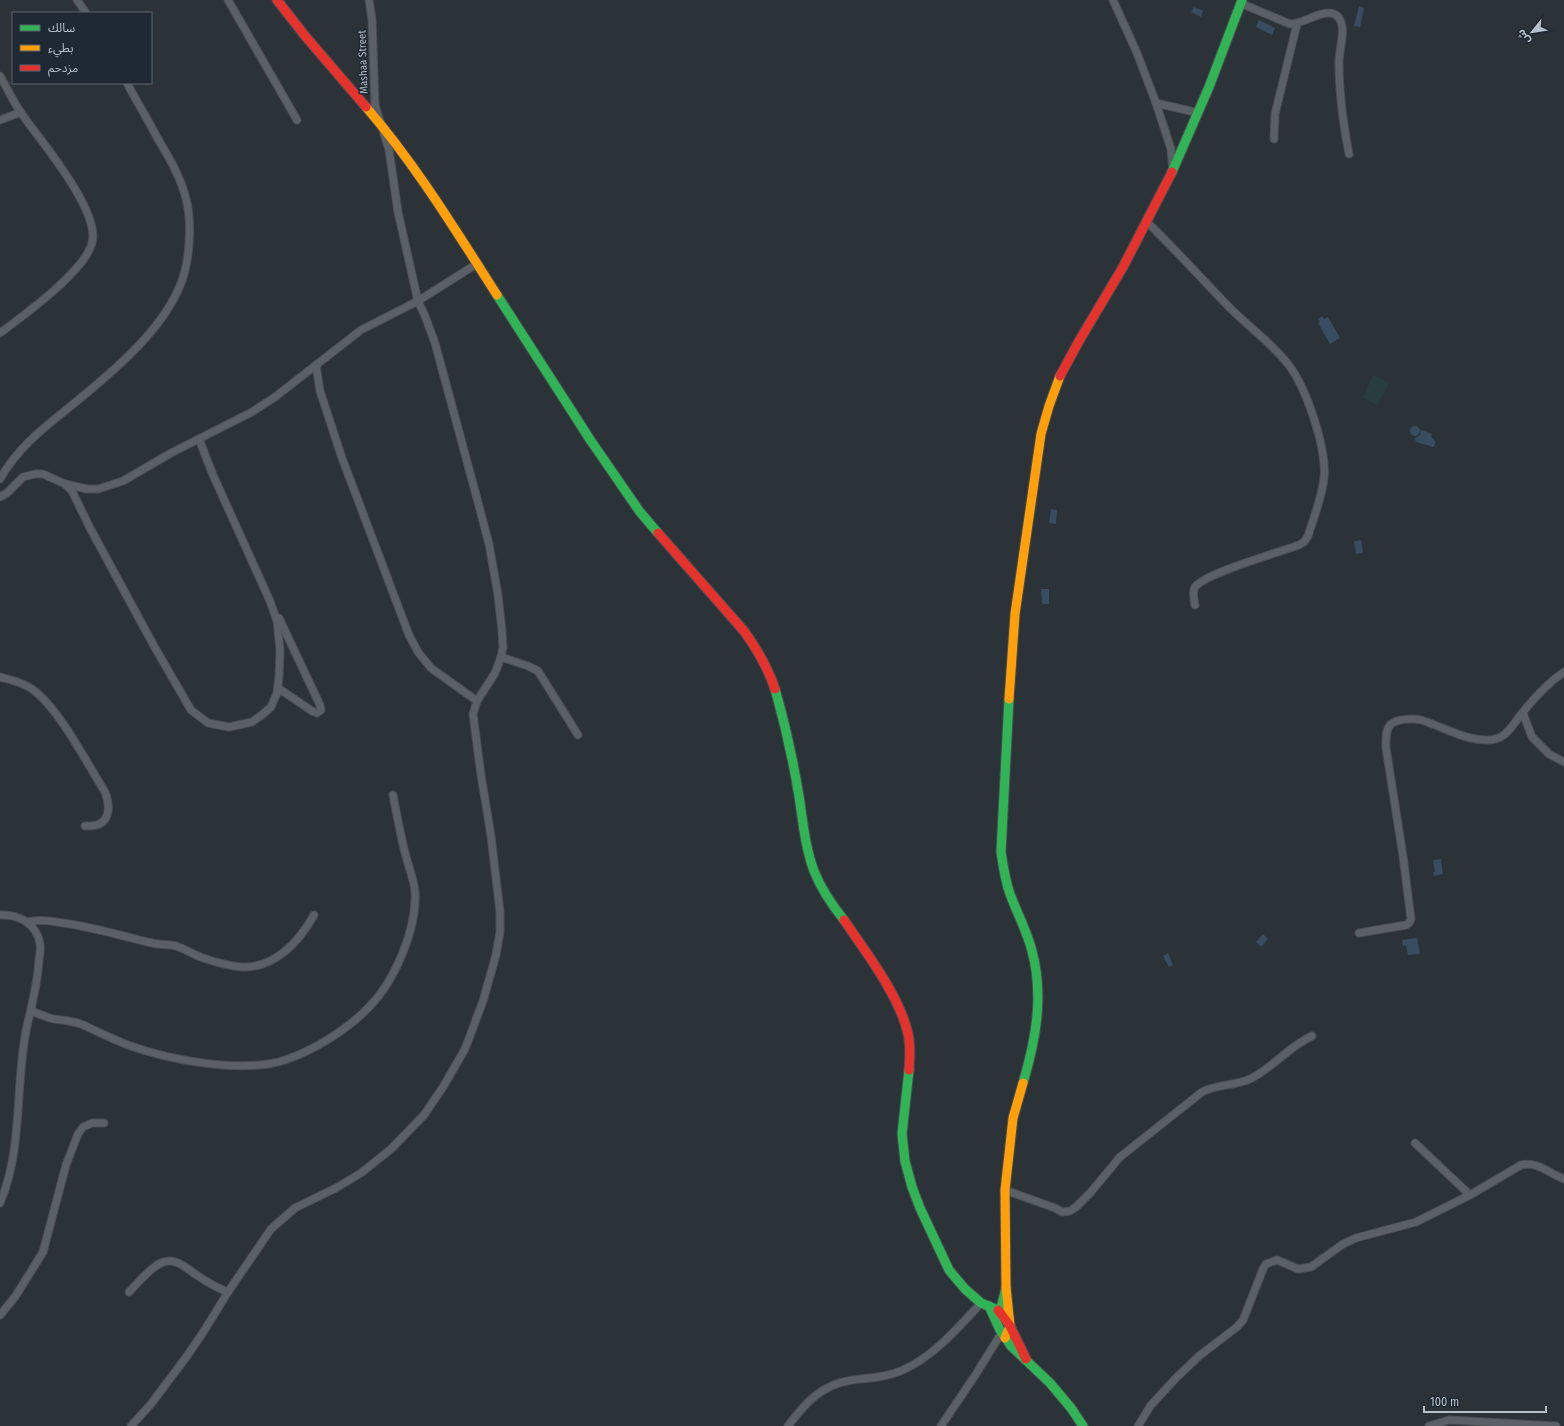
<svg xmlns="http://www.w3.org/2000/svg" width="1564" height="1426" font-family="'Fira Sans Condensed','Noto Sans Arabic',sans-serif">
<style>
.green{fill:#283d3e}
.water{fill:#384d61}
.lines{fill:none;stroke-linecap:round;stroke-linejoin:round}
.street-casing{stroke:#494e53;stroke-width:9}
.fast-casing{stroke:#494e53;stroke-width:11}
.slow-casing{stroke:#494e53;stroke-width:11}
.jam-casing{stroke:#494e53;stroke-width:11}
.street{stroke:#5b6066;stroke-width:7}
.fast{stroke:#30b455;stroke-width:9}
.slow{stroke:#ff9f0a;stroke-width:9}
.jam{stroke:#e5322d;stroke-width:9}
.labels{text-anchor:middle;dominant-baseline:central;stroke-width:3;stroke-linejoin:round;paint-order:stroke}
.street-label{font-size:11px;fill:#b5bfc9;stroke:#1e2933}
</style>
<rect width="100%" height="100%" fill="#2b3238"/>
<path class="green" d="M1373,375l16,7 -11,23 -15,-7z"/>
<g class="water">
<path d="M1359,6l5,2 -4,19 -6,-1z"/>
<path d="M1194,7l9,4 -2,6 -10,-5z"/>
<path d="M1259,20l16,8 -3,7 -16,-8z"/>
<path d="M1322,316l2,3 4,-2 12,21 -10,6 -12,-21 2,-1 -2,-3z"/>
<circle cx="1415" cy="431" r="5"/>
<path d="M1421,430l11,4 -1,3 4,4v4l-2,2 -16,-5 -3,-3 6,-4z"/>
<path d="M1051,509l6,1 -1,14 -7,-1z"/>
<path d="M1361,540l2,13 -7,1 -2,-13z"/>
<path d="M1041,589h8v15h-7z"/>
<path d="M1441,859l2,15 -9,2 -1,-4h2l-2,-12z"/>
<path d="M1263,934l5,5 -7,8 -5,-5z"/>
<path d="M1417,938l3,16 -12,1 -2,-10 -3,1 -1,-6z"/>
<path d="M1168,953l5,12 -4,2 -6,-11z"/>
</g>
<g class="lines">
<defs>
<g id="street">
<path d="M77,0l9,13"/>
<path d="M228,0l69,120"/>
<path d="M1113,0l24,53 19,50 15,46 2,22"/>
<path d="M1240,3l50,21c14,0 32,-15 44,-10 5,2 7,6 8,12 2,11 -3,25 -3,36 0,32 4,61 10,92"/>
<path d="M0,76c7,12 13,25 21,37 19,27 80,98 71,130 -7,28 -69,73 -92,90"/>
<path d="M1156,103l43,10"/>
<path d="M0,120l21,-8"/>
<path d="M1274,139l1,-25 22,-90"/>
<path d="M1147,222c28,27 53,55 80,83 19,20 43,36 61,59 18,23 39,84 36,114 -2,19 -10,39 -16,58l-4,6 -5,3c-19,7 -94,28 -104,42 -3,5 -1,13 0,18"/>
<path d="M316,365l4,26 22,67 67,177 9,17 13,16 46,33"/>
<path d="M0,479c22,-38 51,-56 83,-83 35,-29 78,-66 96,-108 6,-13 9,-30 10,-44 1,-15 1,-31 -3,-45 -5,-22 -17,-41 -28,-60 -10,-19 -21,-37 -31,-56"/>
<path d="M65,484l7,7 18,37 64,118 37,64 17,13 21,4 23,-5 11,-8 8,-7 6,-14 2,-16 1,-27 -3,-29 -7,-20 -57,-126 -14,-36"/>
<path d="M0,497l7,-4 16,-16 12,-3h8l22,10 22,5h11l25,-8 48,-28 81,-41 23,-15 86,-67 57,-29 60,-38"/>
<path d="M501,657l27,9 10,5 40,64"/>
<path d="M0,677c11,3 22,5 32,12 26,18 55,74 73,103 4,10 7,28 -8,33 -3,1 -9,1 -12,1"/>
<path d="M278,688l34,23 5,2 4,-3 -1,-5 -41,-87"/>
<path d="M1523,713l9,24 17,17 15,8"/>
<path d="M0,915c19,-1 37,9 40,29 1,5 0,10 -1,15 -1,25 -8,48 -13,72 -11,57 -3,118 -26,172"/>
<path d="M27,922c12,-3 24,-1 36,1 30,4 59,13 89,20 8,2 16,1 24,3 9,3 18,9 27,12 12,4 27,8 39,9 33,1 57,-25 72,-52"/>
<path d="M1359,933l47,-8 3,-2 2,-4 -8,-63 -17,-108c0,-8 -1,-18 5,-24 6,-5 23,-6 30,-4 23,7 42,20 67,20 7,0 12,-2 17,-6 7,-6 12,-15 18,-22 12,-15 25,-29 41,-40"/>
<path d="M31,1011c8,3 15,6 23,8 9,1 18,2 27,5 16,7 31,15 47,21 41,15 115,29 157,15 30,-10 63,-31 84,-53 26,-26 48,-79 46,-115 -1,-12 -5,-21 -8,-32 -6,-21 -10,-44 -14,-65"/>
<path d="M1415,1143l55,52"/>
<path d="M1005,1190l50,18 7,4 8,-1 6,-4 15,-15 29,-35 82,-65c15,-8 33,-6 48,-13 23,-11 39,-33 62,-43"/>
<path d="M129,1292c9,-9 18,-21 30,-28 15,-9 27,4 39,12 9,6 19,12 30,16"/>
<path d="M0,1315l15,-18 28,-45 23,-87 12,-31 5,-7 9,-4h12"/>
<path d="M131,1426l20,-22 36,-48 17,-25 24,-39 43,-63 24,-21 41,-20 25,-15 30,-24 33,-34 19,-28 22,-38 18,-48 13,-46 4,-23v-20l-9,-76 -10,-61 -8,-61 4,-13 18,-28 6,-16 2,-10 -1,-16 -4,-36 -9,-51 -14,-53 -40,-148 -10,-27 -7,-15 -20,-89 -9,-62 -14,-45 -3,-86 -3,-19"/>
<path d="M788,1426c18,-24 33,-41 64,-46 17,-2 35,-3 51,-10 31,-14 55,-42 78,-67"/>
<path d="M941,1426l35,-52 26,-42"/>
<path d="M1138,1426l13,-21 25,-27 23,-22 38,-29 6,-7 20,-51 3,-5 11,-4 21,9 13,-2 32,-23 13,-6 60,-16 54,-27 51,-30c18,-4 28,9 43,14"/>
<path d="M1429,1426l20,-6 107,6"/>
</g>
<g id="fast">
<path d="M1172,172l37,-85 33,-87"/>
<path d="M497,295l94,146 49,71 18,21"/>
<path d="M775,689c10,35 18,71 24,107 4,26 6,51 15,75 7,18 18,34 30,49"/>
<path d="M1009,699l-8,153c2,14 4,28 9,42 7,19 17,37 22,57 12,45 4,88 -9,132"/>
<path d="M909,1070l-7,64 3,27 7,26 8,21 29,62 16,19 16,14 17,7"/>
<path d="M989,1306l11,24 11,16 39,37 21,25 12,18"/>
<path d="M999,1316l7,-28"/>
</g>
<g id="slow">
<path d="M366,107c50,58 90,124 131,188"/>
<path d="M1009,699l6,-85 26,-180 8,-28 11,-30"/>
<path d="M1005,1338l5,-12 -4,-39 -1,-97 8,-72 10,-35"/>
</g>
<g id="jam">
<path d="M277,0l29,37 60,70"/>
<path d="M1060,376l19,-35 44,-74 49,-95"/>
<path d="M658,533l86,98c13,18 24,37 31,58"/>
<path d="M844,920c21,31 54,74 63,110 4,12 3,28 2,40"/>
<path d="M998,1310l12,16 16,33"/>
</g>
</defs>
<use href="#street" class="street-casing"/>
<use href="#fast" class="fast-casing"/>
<use href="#slow" class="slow-casing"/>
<use href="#jam" class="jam-casing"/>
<use href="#street" class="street"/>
<use href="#fast" class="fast"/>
<use href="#slow" class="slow"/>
<use href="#jam" class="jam"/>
</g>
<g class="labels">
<g class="street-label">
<text transform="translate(363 62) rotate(-92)">Mashaa Street</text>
</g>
</g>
<rect x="12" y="12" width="140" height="72" fill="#1e2933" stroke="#5a656f"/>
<rect x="20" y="25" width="20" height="6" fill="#30b455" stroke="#5a656f"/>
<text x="48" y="32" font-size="12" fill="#b5bfc9">سالك</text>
<rect x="20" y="45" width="20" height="6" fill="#ff9f0a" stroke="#5a656f"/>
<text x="48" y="52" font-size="12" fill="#b5bfc9">بطيء</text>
<rect x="20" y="65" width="20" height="6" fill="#e5322d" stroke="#5a656f"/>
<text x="48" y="72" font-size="12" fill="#b5bfc9">مزدحم</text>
<g transform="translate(1532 32) rotate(240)" stroke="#1e2933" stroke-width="3" paint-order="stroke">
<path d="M0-3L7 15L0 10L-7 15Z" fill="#b5bfc9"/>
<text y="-6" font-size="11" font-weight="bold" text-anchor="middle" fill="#b5bfc9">ش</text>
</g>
<path d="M1424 1406v6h122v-6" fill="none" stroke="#b5bfc9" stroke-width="2"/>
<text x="1430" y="1406" font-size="12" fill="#b5bfc9" stroke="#1e2933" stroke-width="3" paint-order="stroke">100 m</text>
</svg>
